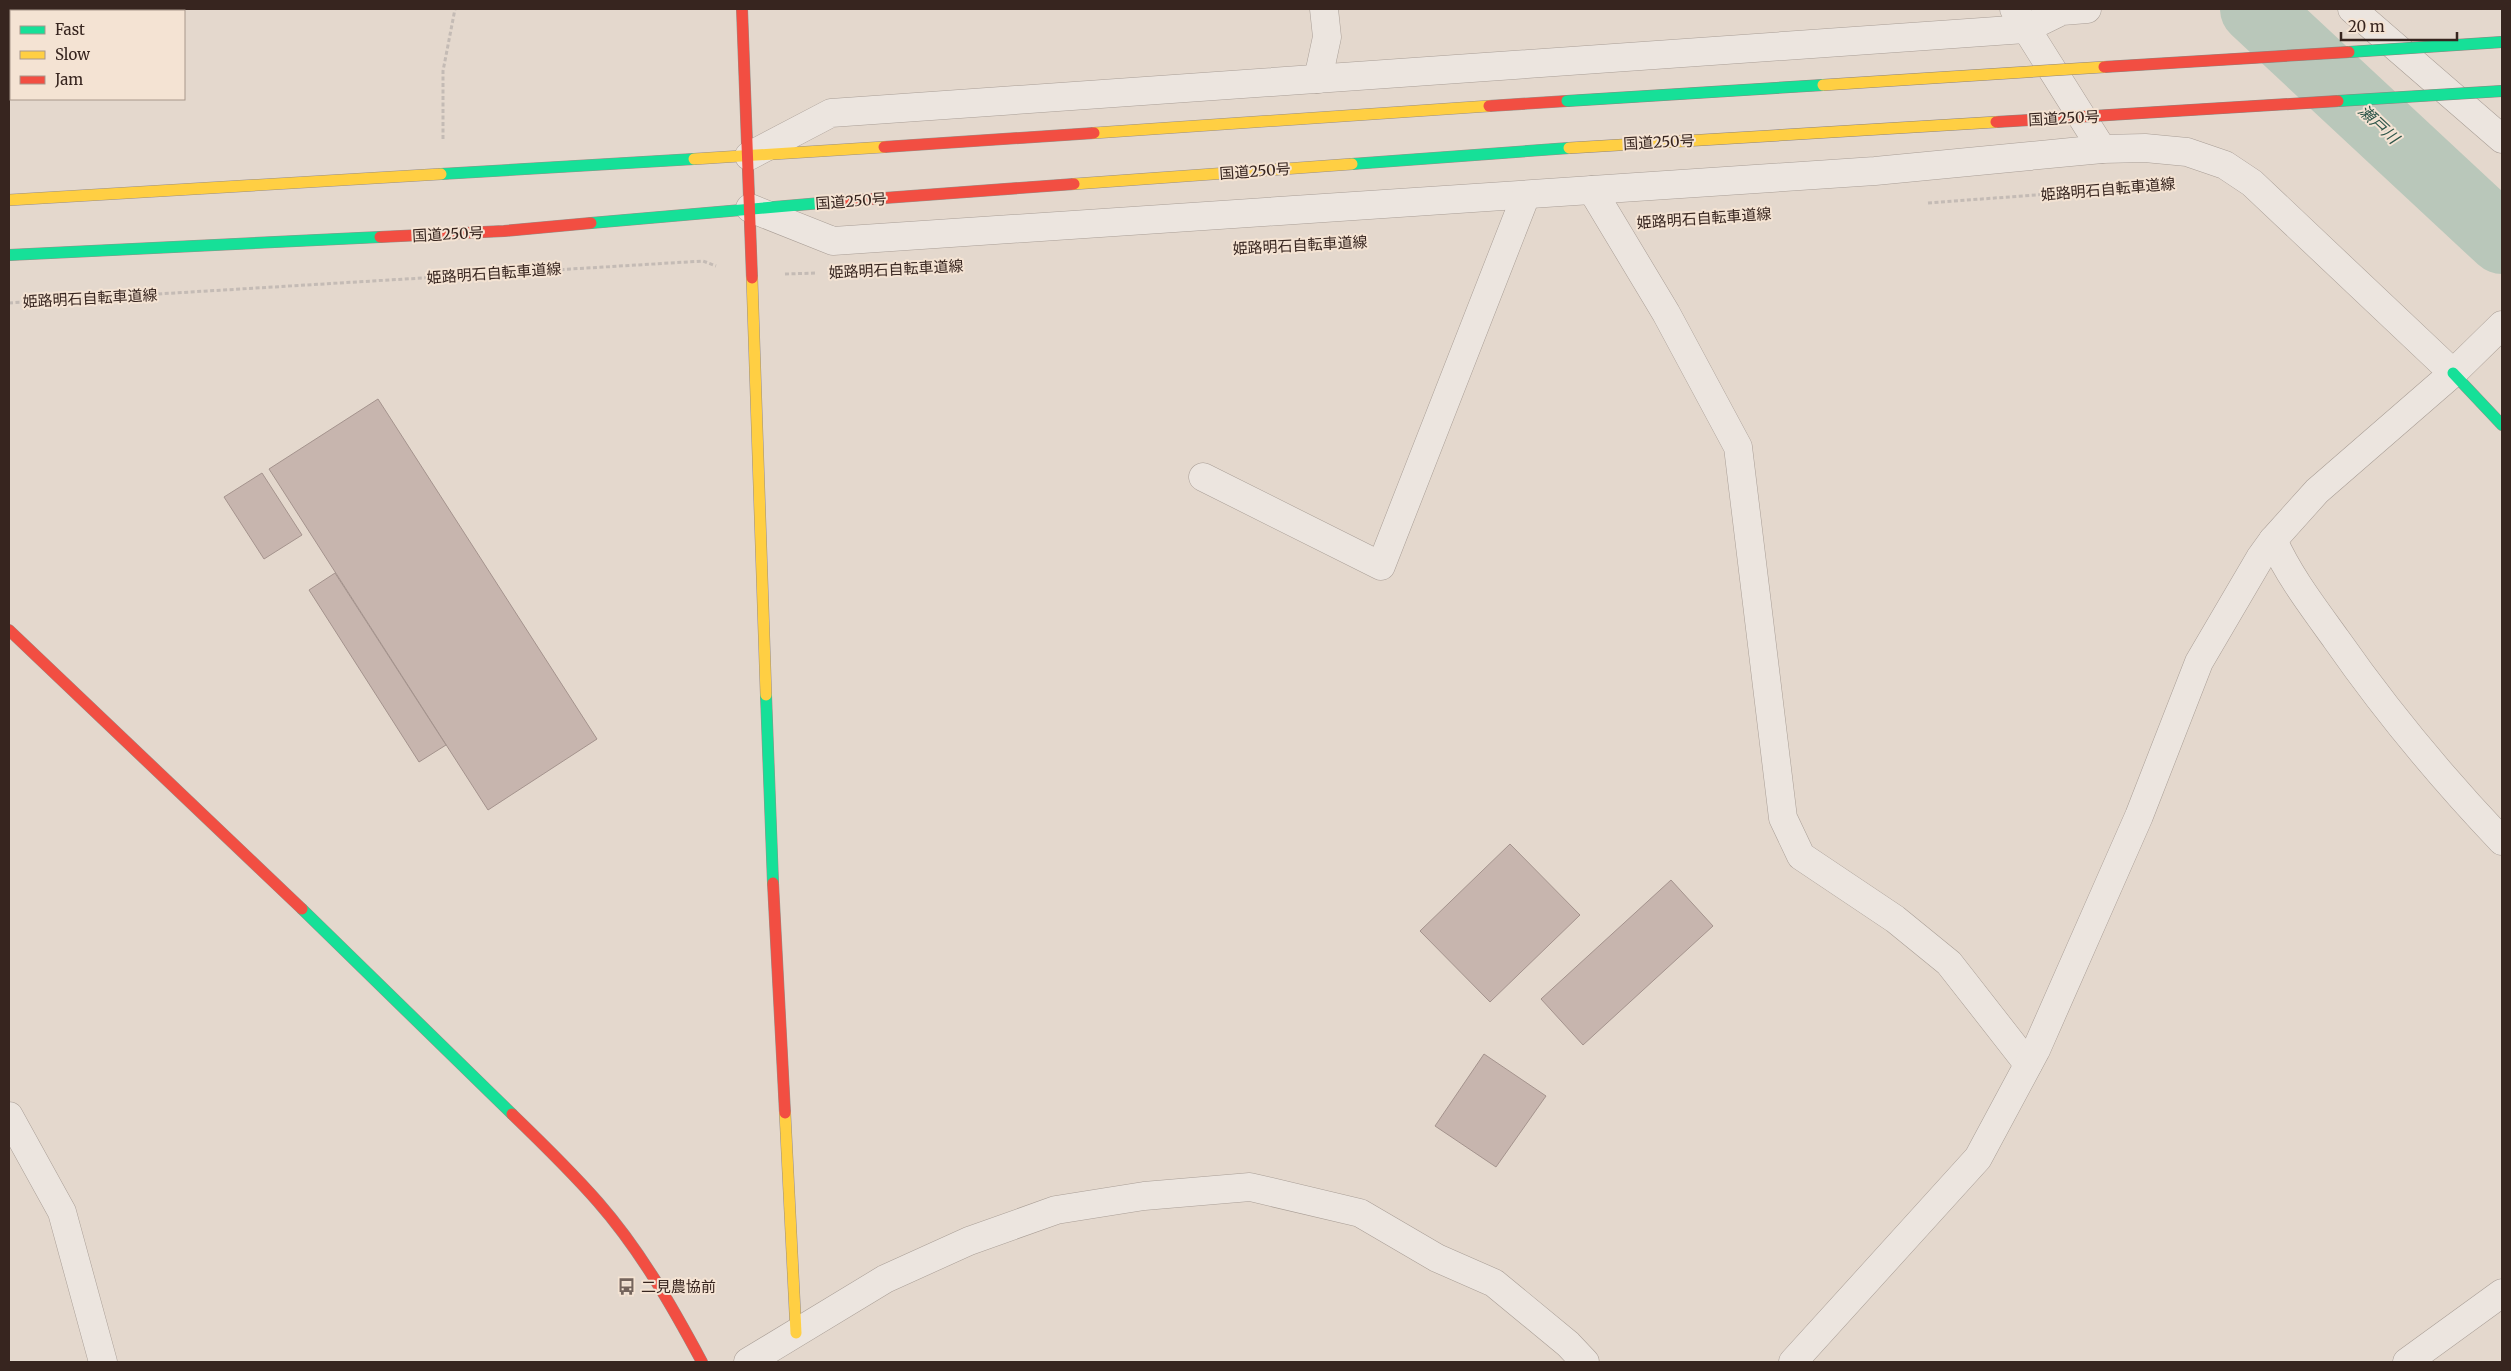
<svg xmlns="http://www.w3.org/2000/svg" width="2511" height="1371" font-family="Merriweather,'Noto Sans JP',serif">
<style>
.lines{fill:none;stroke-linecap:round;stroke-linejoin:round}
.river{stroke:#b9c7ba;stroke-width:70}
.building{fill:#c7b5ae;stroke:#a4938d}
.street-casing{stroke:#a99e96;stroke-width:29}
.fast-casing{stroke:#988d86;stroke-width:12}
.slow-casing{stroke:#988d86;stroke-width:12}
.jam-casing{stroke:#988d86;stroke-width:12}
.path{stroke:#c4bbb5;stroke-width:3;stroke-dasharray:4 2.5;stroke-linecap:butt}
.street{stroke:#ece5df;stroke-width:28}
.fast{stroke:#16e098;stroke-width:11}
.slow{stroke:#ffcf43;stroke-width:11}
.jam{stroke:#f24e42;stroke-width:11}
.fast-bridge-casing{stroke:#8e837d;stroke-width:12;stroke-linecap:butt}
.slow-bridge-casing{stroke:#8e837d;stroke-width:12;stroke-linecap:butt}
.jam-bridge-casing{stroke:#8e837d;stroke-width:12;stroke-linecap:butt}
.fast-bridge{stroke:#16e098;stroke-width:11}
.slow-bridge{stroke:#ffcf43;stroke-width:11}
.jam-bridge{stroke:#f24e42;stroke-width:11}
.labels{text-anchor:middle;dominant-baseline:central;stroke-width:4;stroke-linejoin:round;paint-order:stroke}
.street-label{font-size:15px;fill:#37251f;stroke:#f4e3d3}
.poi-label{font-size:15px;fill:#37251f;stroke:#f4e3d3;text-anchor:start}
.water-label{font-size:16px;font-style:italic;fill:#2e564a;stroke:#f4e3d3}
</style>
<rect width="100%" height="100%" fill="#e4d8cd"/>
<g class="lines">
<path class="river" d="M2255,9l247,230"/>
</g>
<g class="building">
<path d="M378,399l219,340 -109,71 -219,-341z"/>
<path d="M262,473l40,62 -38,24 -40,-62z"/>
<path d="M335,573l111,172 -27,17 -110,-172z"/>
<path d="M1510,844l70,71 -90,87 -70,-71z"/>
<path d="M1671,880l42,46 -130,119 -42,-46z"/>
<path d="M1484,1054l62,42 -50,71 -61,-41z"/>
</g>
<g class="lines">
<defs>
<g id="street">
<path d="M2014,9l88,140"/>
<path d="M2352,9l150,130"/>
<path d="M1318,79l9,-42 -3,-28"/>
<path d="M749,156l82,-43 1194,-84 37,-18 25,-2"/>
<path d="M1592,190l74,123 72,134 45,371 18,38 94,63 54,44 79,101"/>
<path d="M750,208l83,33 1042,-70 227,-22 43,-1 42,4 38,13 27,18 201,190"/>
<path d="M1203,477l178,89 145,-371"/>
<path d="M2273,540c16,36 40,67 63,99 51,73 105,138 166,202"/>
<path d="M9,1116l53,96 41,150"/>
<path d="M748,1362l137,-83 84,-38 87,-31 88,-14 106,-9 110,26 77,45 57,25 74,61 17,18"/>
<path d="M1793,1362l185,-204 58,-108 103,-234 60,-154 61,-104 13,-18 44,-49 136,-118 49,-48"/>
<path d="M2407,1362l95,-69"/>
</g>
<g id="fast">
<path d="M1352,164l217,-16"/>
<path d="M441,174l253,-15"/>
<path d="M591,223l253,-22"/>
<path d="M9,255l371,-18"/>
<path d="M2453,373l49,52"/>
<path d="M766,695l7,188"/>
<path d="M302,909l210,205"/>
</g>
<g id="slow">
<path d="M1094,133l395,-27"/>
<path d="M694,159l190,-12"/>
<path d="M1074,184l278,-20"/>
<path d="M9,200l432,-26"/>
<path d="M752,278l14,417"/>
<path d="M785,1113l11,220"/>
</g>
<g id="jam">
<path d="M742,9l10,269"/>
<path d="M1489,106l78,-5"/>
<path d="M884,147l210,-14"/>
<path d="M844,201l230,-17"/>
<path d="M380,237l124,-6 87,-8"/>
<path d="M9,630l293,279"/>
<path d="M773,883l12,230"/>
<path d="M512,1114c29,28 59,57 86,88 42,48 74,104 104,160"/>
</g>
</defs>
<use href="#street" class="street-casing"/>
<use href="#fast" class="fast-casing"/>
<use href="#slow" class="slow-casing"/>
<use href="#jam" class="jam-casing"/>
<g class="path">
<path d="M443,139v-68l12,-62"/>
<path d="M1928,203l228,-17"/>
<path d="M785,274l32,-1"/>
<path d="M9,303l694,-42 13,5"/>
</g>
<use href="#street" class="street"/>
<use href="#fast" class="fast"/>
<use href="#slow" class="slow"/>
<use href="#jam" class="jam"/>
<defs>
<g id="fast-bridge">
<path d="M2349,52l153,-10"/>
<path d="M1567,101l256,-16"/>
<path d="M2338,101l164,-10"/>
</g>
<g id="slow-bridge">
<path d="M1823,85l281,-18"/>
<path d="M1569,148l427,-26"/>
</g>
<g id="jam-bridge">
<path d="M2104,67l245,-15"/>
<path d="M1996,122l342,-21"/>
</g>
</defs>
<use href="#fast-bridge" class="fast-bridge-casing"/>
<use href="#slow-bridge" class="slow-bridge-casing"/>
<use href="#jam-bridge" class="jam-bridge-casing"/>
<use href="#fast-bridge" class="fast-bridge"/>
<use href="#slow-bridge" class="slow-bridge"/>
<use href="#jam-bridge" class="jam-bridge"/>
</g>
<defs>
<symbol id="bus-bare" viewBox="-9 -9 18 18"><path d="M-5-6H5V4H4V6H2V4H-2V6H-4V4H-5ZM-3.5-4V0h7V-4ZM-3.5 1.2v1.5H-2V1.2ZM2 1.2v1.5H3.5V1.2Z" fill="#74645c" stroke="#f4e3d3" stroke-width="2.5" paint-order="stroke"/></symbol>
</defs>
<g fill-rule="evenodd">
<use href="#bus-bare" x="614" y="1274" width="25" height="25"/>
</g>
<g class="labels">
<g class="street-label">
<text transform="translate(2064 118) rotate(-3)">国道250号</text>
<text transform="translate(1659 142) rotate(-3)">国道250号</text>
<text transform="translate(1255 171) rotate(-4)">国道250号</text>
<text transform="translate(2108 189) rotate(-5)">姫路明石自転車道線</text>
<text transform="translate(851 201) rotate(-4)">国道250号</text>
<text transform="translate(1704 218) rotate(-4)">姫路明石自転車道線</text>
<text transform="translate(448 234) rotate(-3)">国道250号</text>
<text transform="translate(1300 245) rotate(-3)">姫路明石自転車道線</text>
<text transform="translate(896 269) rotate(-3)">姫路明石自転車道線</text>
<text transform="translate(494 273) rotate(-4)">姫路明石自転車道線</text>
<text transform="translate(90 298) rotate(-3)">姫路明石自転車道線</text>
</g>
<g class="poi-label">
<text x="641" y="1286">二見農協前</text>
</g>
<g class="water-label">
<text transform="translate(2379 124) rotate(43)">瀬戸川</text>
</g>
</g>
<rect width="2511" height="1371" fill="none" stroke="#37251f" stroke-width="20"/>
<rect x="10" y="10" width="175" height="90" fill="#f4e3d3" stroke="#a8978b"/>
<rect x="20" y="26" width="25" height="8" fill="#16e098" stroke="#a8978b"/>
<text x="55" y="35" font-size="15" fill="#37251f">Fast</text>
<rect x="20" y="51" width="25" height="8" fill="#ffcf43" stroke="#a8978b"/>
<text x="55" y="60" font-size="15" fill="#37251f">Slow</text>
<rect x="20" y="76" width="25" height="8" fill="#f24e42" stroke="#a8978b"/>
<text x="55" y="85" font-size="15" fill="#37251f">Jam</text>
<path d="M2341 32v8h116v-8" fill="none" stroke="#37251f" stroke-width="2.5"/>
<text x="2348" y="32" font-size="15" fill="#37251f" stroke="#f4e3d3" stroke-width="4" paint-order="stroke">20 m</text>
</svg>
